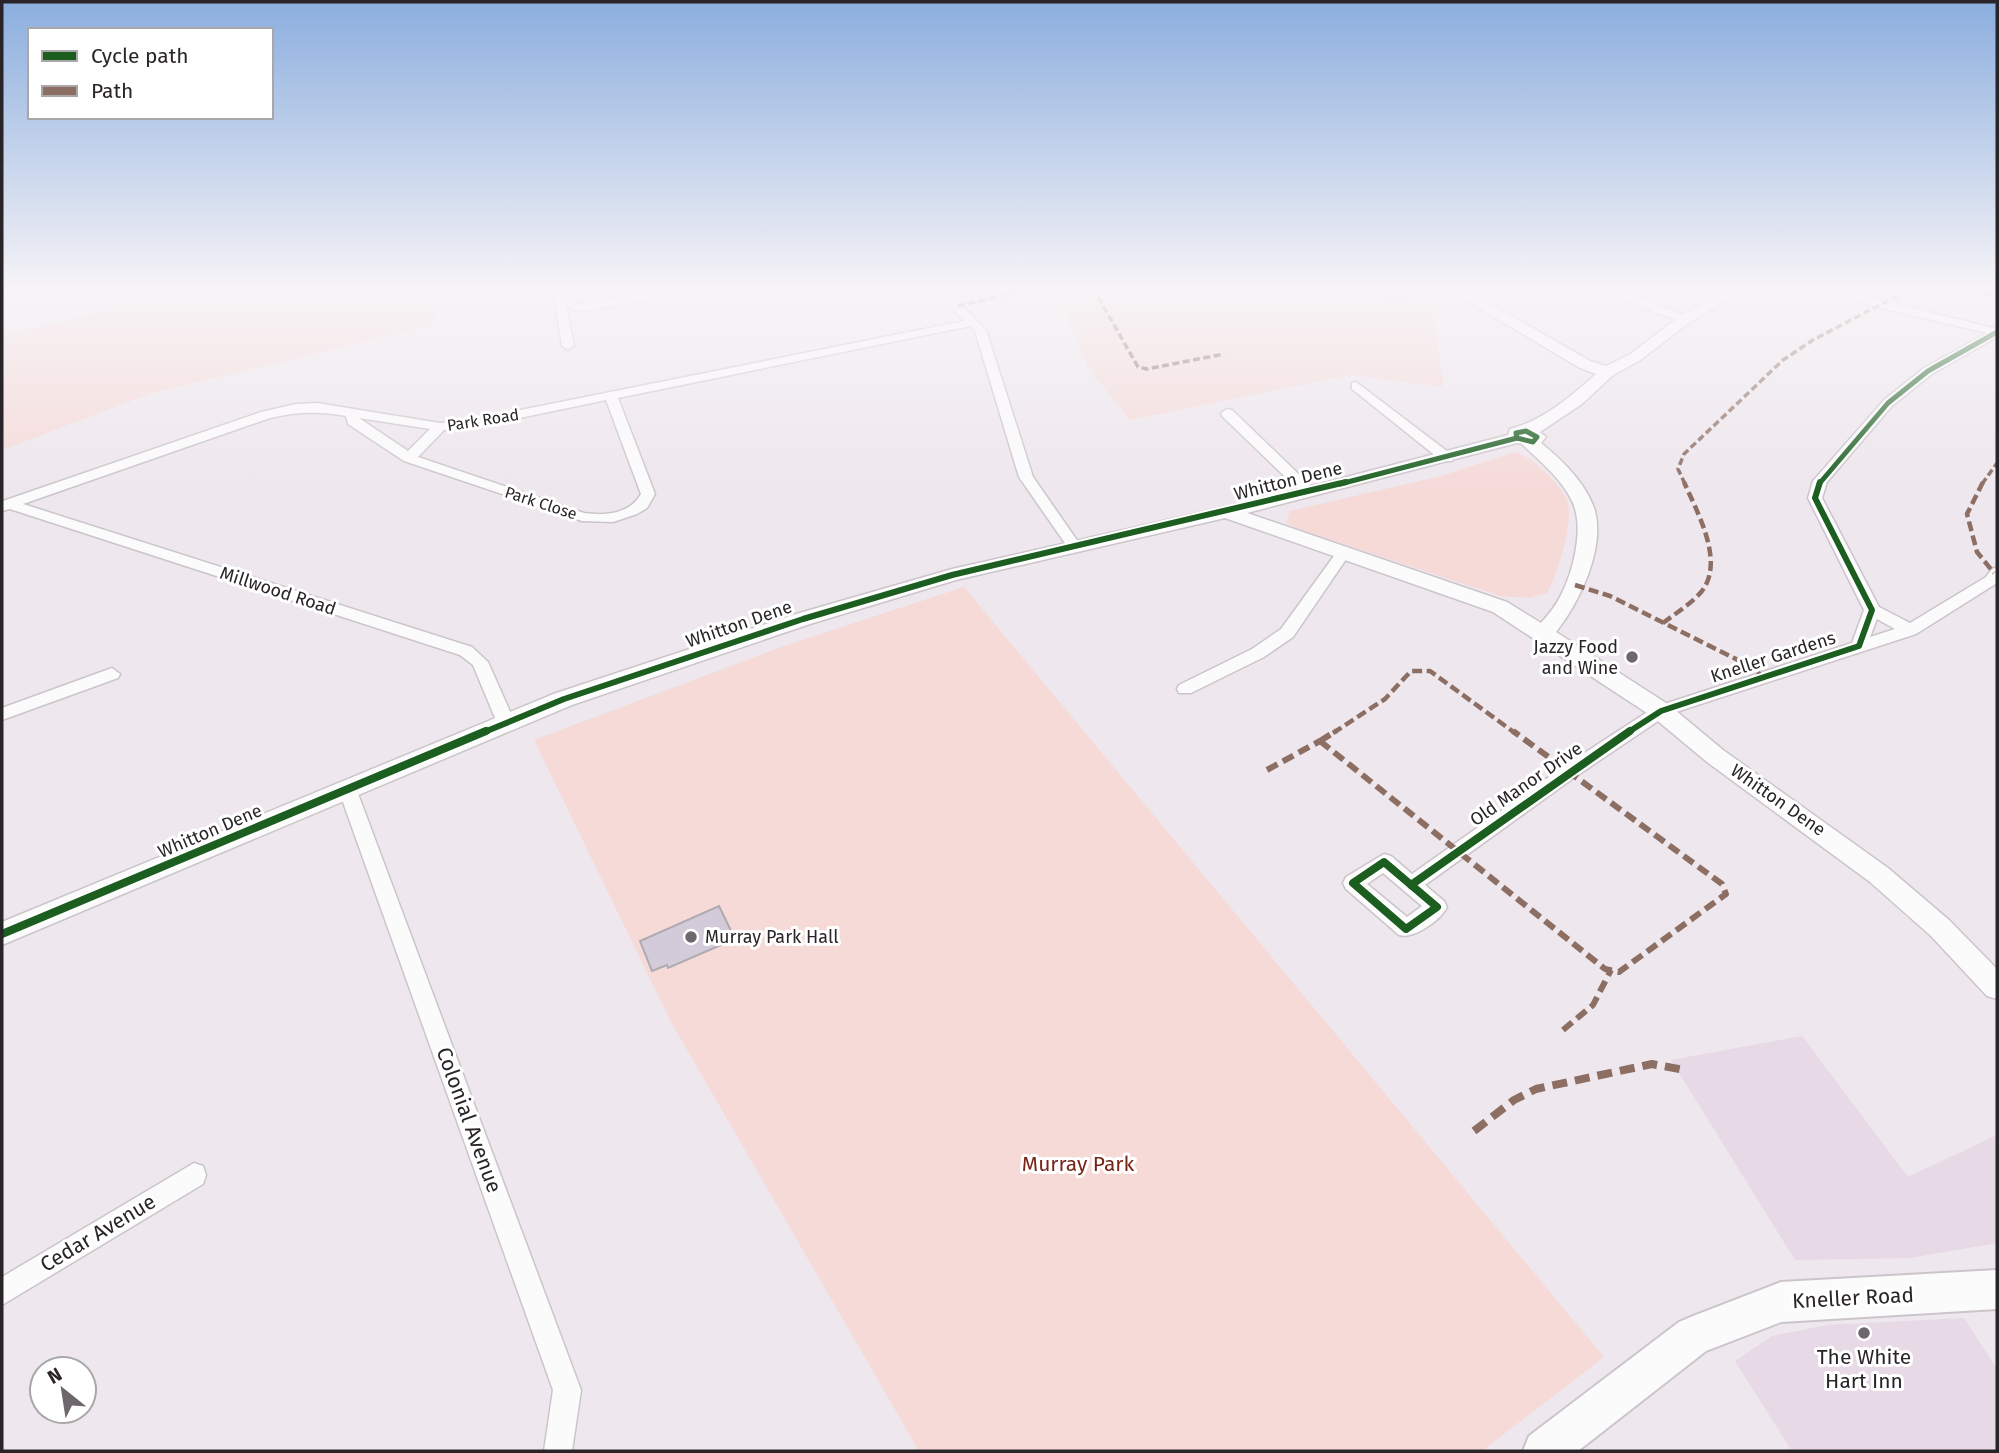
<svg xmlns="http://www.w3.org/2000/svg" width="1999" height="1453" font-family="'Fira Sans',sans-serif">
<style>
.built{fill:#e7d9e5}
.green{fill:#f5dad8}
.building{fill:#d3cbd9;stroke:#aeaaaf;stroke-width:2}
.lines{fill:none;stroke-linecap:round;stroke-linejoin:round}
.minor-casing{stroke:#cbc5ca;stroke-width:3}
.tertiary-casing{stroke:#cbc5ca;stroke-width:3}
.secondary-casing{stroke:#cbc5ca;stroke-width:4}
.minor{fill:#fcfbfc;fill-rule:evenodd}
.tertiary{fill:#fcfbfc;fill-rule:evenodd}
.secondary{fill:#fcfbfc;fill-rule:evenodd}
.quiet-far3{stroke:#8d6e63;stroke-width:3.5;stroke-dasharray:7 3.5;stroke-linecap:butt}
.quiet-far2{stroke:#8d6e63;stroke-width:4.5;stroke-dasharray:10 4.5;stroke-linecap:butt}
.quiet-far1{stroke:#8d6e63;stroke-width:6;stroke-dasharray:12 6;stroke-linecap:butt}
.quiet{stroke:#8d6e63;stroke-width:8;stroke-dasharray:15 8;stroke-linecap:butt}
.cycleway-far2-casing{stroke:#fff;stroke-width:8}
.cycleway-far1-casing{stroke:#fff;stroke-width:10}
.cycleway-casing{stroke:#fff;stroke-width:12}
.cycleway-far2{stroke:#1b5e20;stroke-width:5}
.cycleway-far1{stroke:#1b5e20;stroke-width:6}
.cycleway{stroke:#1b5e20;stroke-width:8}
.poi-dot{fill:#6e686d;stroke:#fff;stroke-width:2.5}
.labels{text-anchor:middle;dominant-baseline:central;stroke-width:6;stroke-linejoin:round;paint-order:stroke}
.far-street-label{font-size:16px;fill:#292428;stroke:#fff}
.street-label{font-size:18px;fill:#292428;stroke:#fff}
.poi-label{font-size:18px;fill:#292428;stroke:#fff;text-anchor:end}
.near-street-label{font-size:21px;fill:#292428;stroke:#fff}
.near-park-label{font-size:21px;fill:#762517;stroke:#fff}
.near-poi-label{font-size:21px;fill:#292428;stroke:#fff}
</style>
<rect width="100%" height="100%" fill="#eee7ed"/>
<g class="built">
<path d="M1802,1036l106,141 89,-42v108l-87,15 -115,2 -124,-200z"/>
<path d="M1964,1318l33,51v82h-205l-57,-90 37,-25 56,-11z"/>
</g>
<g class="green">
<path d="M204,288h233l-1,36 -286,70 -148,56v-115z"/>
<path d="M1039,288h271l86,9 43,-6 24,11h-32l13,85 -94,-12 -220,45 -41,-51 -24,-57z"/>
<path d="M1515,452c17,5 49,34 53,52 5,19 -11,72 -21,89l-19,5 -28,-2 -205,-68 -9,-6 4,-11 151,-35z"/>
<path d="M964,587l640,770 -122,94h-563l-248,-429 -137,-282 247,-93z"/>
</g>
<path class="building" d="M719,906l16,33 -67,29 -1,-3 -15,6 -12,-30z"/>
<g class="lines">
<defs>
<g id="minor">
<path d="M12,288h19l-29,8v-6z"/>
<path d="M558,288l19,16 105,-16h22l-5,3 -108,19h-16l-9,-4 8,40 -6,4 -6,-4 -8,-49 -1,-6z"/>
<path d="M933,288h11l42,42 47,147 48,69 -2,3h-10l-50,-72 -44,-146 -5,-5 -352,72 37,96 -8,14 -10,6 -24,8 -31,-1 -178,-60 -56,-37 -2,-8c-28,-5 -49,-4 -76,2l-247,86 449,143 16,15 28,63 -3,4h-12l-3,-4 -25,-60 -13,-10 -450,-146 -8,2 1,-10 258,-89 35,-8 21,-1 123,20 41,-5 483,-97zM606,400l35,94c-11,20 -36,22 -57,19l-166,-56 26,-27 37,-4zM359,418l71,11 -22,22z"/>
<path d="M1336,288h101c-21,14 -70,6 -96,3z"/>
<path d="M1608,288h13l70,31c-11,7 -74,-21 -83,-31z"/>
<path d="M1816,288h16l165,41v8l-65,37 -40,32 -65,76 -5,16 57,109 31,16 76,-46 6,-8 5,-2v16l-81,51 -249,81 -92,62 -150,108 19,16 3,6c-6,13 -34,33 -48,28l-53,-46 -3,-6 3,-6 38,-23 7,2 21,18 151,-107 92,-60 197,-64 12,-33 -56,-112 5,-17 71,-81 40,-32 63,-35 -111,-26zM1877,619l18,10 -25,8zM1383,873l39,33 -15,11 -40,-33z"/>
<path d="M1356,382l96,73v6h-10l-90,-72v-6z"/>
<path d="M1227,409l5,1 82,79v6h-10l-82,-79 -1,-3z"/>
<path d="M1344,547l7,5 -58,85 -29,20 -73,36h-12l-2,-4 2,-4 73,-36 29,-20 58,-80z"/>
<path d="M112,668l8,6 -2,4 -116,42v-12z"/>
<path d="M348,784l7,2 2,5 224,599 -9,61h-28l9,-61 -214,-599 2,-5z"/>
<path d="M194,1163l9,3 3,9 -3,9 -201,121v-28z"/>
</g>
<path id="tertiary" d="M1446,288h17l127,73 16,5 23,-11 51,-39 52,-28h17l-59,34 -51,39 -26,14 -31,29 -42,28 6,5 -5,6c21,17 46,41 54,68 10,39 -16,92 -39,121l113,73 54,45 165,118 61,52 48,49v30l-10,-3 -56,-60 -61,-54 -163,-120 -54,-45 -160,-105 -268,-94 -269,62 -146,44 -238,81 -570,240v-23l554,-229 240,-79 156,-45 321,-73 235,-61 2,-6c32,-8 62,-33 86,-55l-18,-7zM1517,443l5,1c19,18 39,34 50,57 13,26 1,72 -12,96 -5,10 -12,18 -19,26l-34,-21 -260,-89z"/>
<path id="secondary" d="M1997,1270v39l-216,13 -75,29 -128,100h-55l6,-15 150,-114 14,-6 88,-34z"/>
</defs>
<use href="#minor" class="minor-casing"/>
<use href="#tertiary" class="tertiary-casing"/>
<use href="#secondary" class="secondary-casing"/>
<use href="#minor" class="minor"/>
<use href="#tertiary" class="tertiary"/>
<use href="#secondary" class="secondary"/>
<g class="quiet-far3">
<path d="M1093,288l45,79 9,2 77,-15"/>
<path d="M1963,288l34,8"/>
<path d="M958,306l77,-18"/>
<path d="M1685,484l-7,-15 6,-15 99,-94 30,-20 99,-52"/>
<path d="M1982,484l15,-21"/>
</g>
<g class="quiet-far2">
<path d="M1983,482l-16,32 10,38 17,21"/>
<path d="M1575,585l35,11 136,68 16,12"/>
<path d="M1663,623c13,-10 28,-19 39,-32 23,-30 -5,-79 -18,-109"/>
<path d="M1333,733l52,-34 26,-28h19l85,62"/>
</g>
<g class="quiet-far1">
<path d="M1320,741l285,228 14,3 107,-78 -4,-10 -209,-153"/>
<path d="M1320,741l16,-10"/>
<path d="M1267,770l53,-29"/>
<path d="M1563,1030l30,-25 18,-35"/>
</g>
<path class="quiet" d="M1474,1131l40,-31 22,-11 116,-25 32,6"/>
<defs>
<g id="cycleway-far2">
<path d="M1526,431l11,6 -4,5 -16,-4 -1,-5z"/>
<path d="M1340,484l177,-46"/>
<path d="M1819,484l69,-81 40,-32 69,-39"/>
</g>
<g id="cycleway-far1">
<path d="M482,733l82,-34 239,-80 149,-44 394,-93"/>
<path d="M1627,733l34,-22 198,-65 13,-36 -57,-112 5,-16"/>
</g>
<g id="cycleway">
<path d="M1384,862l53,45 -31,22 -53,-46z"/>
<path d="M1411,885l219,-154"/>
<path d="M2,934l484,-203"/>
</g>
</defs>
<use href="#cycleway-far2" class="cycleway-far2-casing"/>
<use href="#cycleway-far1" class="cycleway-far1-casing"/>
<use href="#cycleway" class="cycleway-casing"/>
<use href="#cycleway-far2" class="cycleway-far2"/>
<use href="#cycleway-far1" class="cycleway-far1"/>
<use href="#cycleway" class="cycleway"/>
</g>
<linearGradient id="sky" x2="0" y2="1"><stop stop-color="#8baede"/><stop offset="0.59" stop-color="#f7f4f7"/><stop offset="1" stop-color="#f7f4f7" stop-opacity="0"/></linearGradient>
<rect width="1999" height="491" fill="url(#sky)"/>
<g class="poi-dot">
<circle cx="1632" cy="657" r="7"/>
<circle cx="691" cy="937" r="7"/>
<circle cx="1864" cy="1333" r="7"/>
</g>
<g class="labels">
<g class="far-street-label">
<text transform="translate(483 420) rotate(-9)">Park Road</text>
<text transform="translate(541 503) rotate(18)">Park Close</text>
</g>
<g class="street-label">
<text transform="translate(1288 481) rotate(-14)">Whitton Dene</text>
<text transform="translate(278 591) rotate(18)">Millwood Road</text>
<text transform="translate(739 624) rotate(-19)">Whitton Dene</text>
<text transform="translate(1773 657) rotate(-18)">Kneller Gardens</text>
<text transform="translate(1526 784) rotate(-35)">Old Manor Drive</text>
<text transform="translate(1778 800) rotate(35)">Whitton Dene</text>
<text transform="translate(210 831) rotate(-23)">Whitton Dene</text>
</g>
<g class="poi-label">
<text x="1618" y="647">Jazzy Food<tspan x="1618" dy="21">and Wine</tspan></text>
<text x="705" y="937" text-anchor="start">Murray Park Hall</text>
</g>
<g class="near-street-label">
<text transform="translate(469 1120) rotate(70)">Colonial Avenue</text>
<text transform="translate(98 1233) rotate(-31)">Cedar Avenue</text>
<text transform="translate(1853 1298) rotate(-3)">Kneller Road</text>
</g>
<g class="near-park-label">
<text x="1078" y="1164">Murray Park</text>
</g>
<g class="near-poi-label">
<text x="1864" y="1357">The White<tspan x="1864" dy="24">Hart Inn</tspan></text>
</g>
</g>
<rect width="1999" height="1453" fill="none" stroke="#292428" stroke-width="7"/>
<rect x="28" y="28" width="245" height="91" fill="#ffffff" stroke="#a9a7a9" stroke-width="2"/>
<rect x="42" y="51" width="35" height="10" fill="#1b5e20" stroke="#a9a7a9" stroke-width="2"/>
<text x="91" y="63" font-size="21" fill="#292428">Cycle path</text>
<rect x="42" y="86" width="35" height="10" fill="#8d6e63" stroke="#a9a7a9" stroke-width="2"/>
<text x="91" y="98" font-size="21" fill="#292428">Path</text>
<g transform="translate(63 1390) rotate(330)"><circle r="33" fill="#ffffff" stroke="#a9a7a9" stroke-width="2"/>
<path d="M0-5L12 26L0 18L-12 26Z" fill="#6e686d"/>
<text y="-10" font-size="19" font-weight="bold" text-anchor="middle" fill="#292428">N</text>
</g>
</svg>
